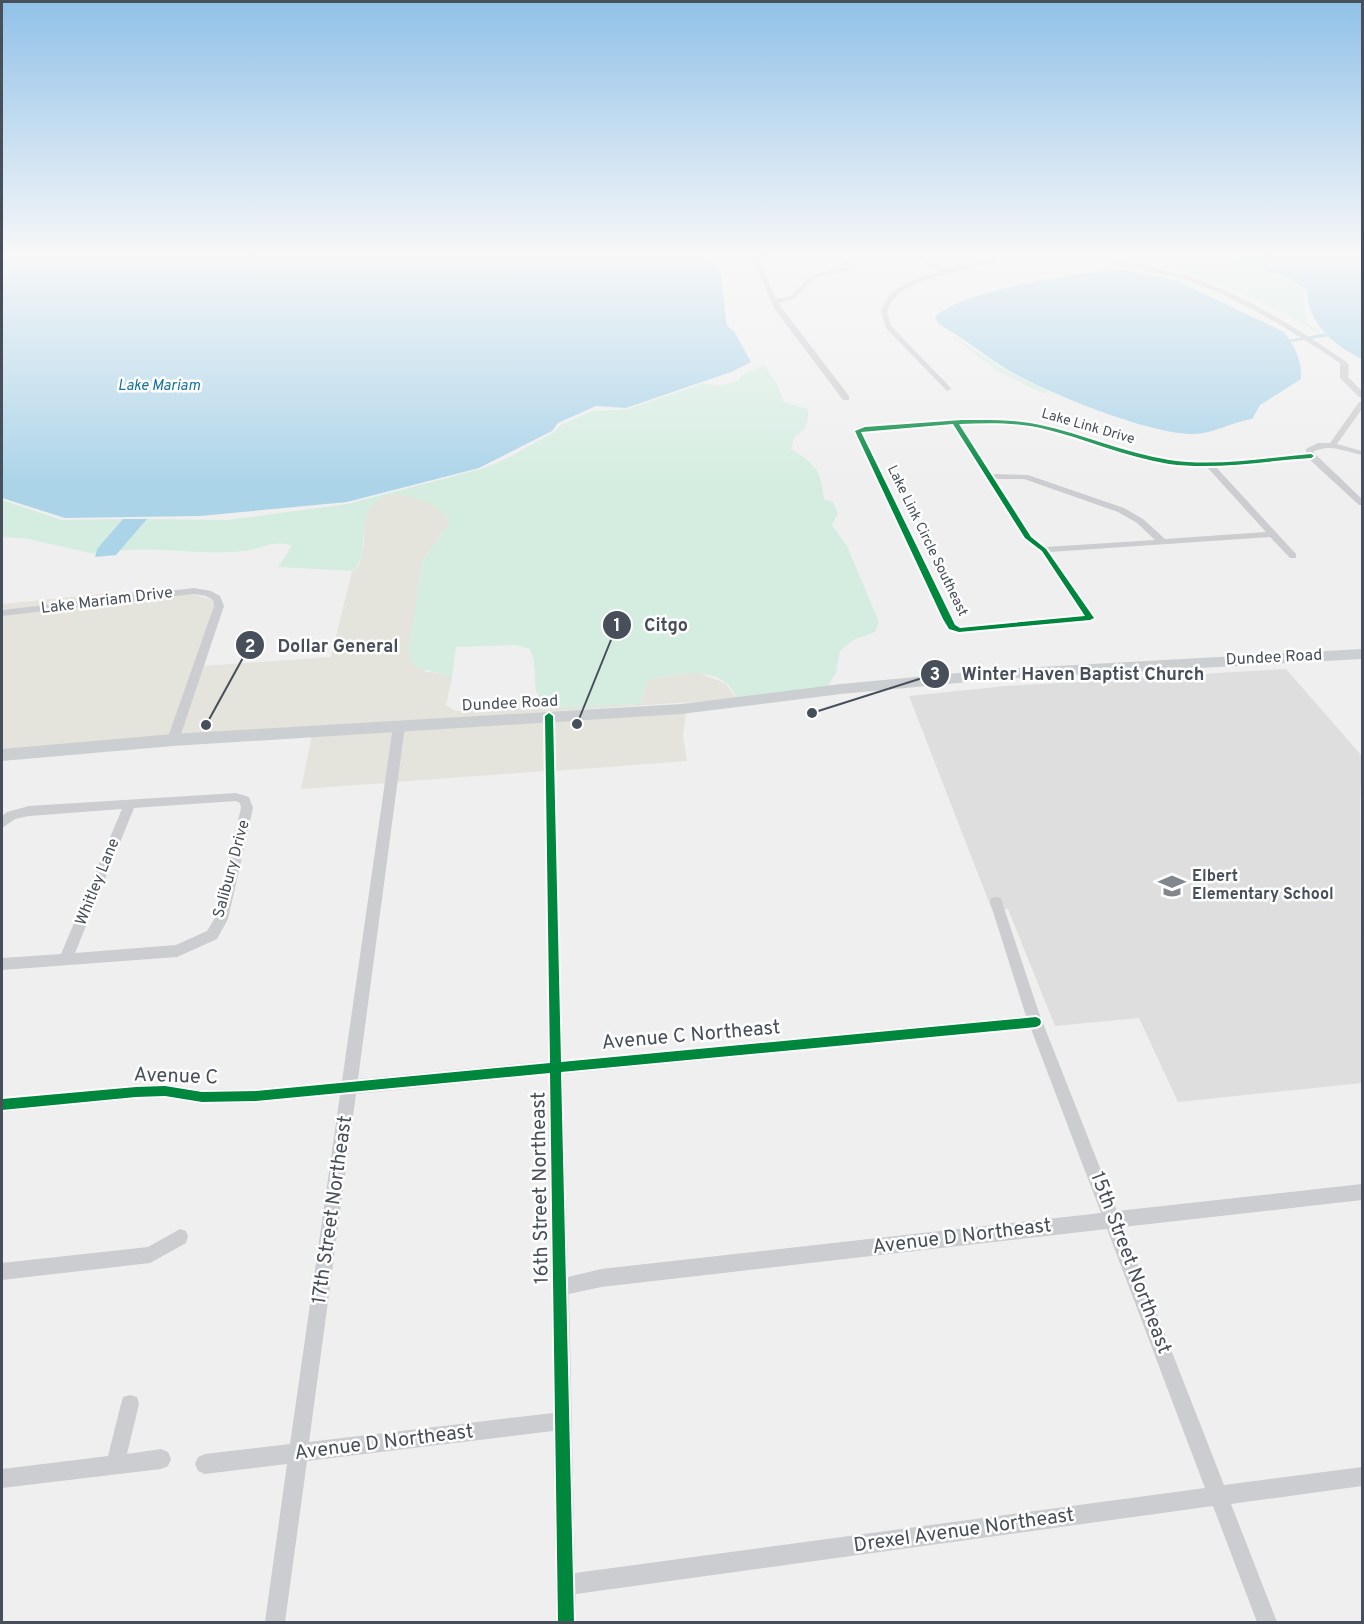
<svg xmlns="http://www.w3.org/2000/svg" width="1364" height="1624" font-family="Overpass,sans-serif">
<style>
.commercial{fill:#e4e3dc}
.education{fill:#dedede}
.green{fill:#d5ede1}
.water{fill:#acd4e9}
.lines{fill:none;stroke-linecap:round;stroke-linejoin:round}
.canal{fill:#acd4e9;fill-rule:evenodd}
.street{fill:#cbcdd0;fill-rule:evenodd}
.secondary{fill:#cccfd1;fill-rule:evenodd}
.cycleway-casing{stroke:#fff;stroke-width:4}
.cycleway{fill:#00873e;fill-rule:evenodd}
.labels{text-anchor:middle;dominant-baseline:central;stroke-width:5;stroke-linejoin:round;paint-order:stroke}
.far-street-label{font-size:14px;fill:#474f5a;stroke:#fff}
.far-water-label{font-size:15px;font-style:italic;fill:#1572a0;stroke:#fff}
.street-label{font-size:16px;fill:#474f5a;stroke:#fff}
.poi-label{font-size:16px;font-weight:bold;fill:#474f5a;stroke:#fff;text-anchor:start}
.near-street-label{font-size:20px;fill:#474f5a;stroke:#fff}
.leader{fill:none;stroke:#474f5a;stroke-width:2}
.callout-dot{fill:#474f5a;stroke:#fff;stroke-width:2}
.mark-label{font-size:18px;text-anchor:middle;font-weight:bold;fill:#fff}
.callout-label{font-size:18px;text-anchor:middle;font-weight:bold;fill:#474f5a;stroke:#fff;stroke-width:5;stroke-linejoin:round;paint-order:stroke}
</style>
<rect width="100%" height="100%" fill="#f0efef"/>
<g class="commercial">
<path d="M393,494h12l33,11 12,18 -28,38 -5,42 8,69 20,1 7,5 -6,27 10,6 184,-7 8,-24 45,-9 32,12 12,16 -557,37 23,-70 128,-9 21,-86 7,-6 5,-19v-29l6,-13 13,-9z"/>
<path d="M177,590l-150,18 -25,2v-6l109,-11z"/>
<path d="M192,594l21,6 1,7 -45,130 -167,14v-135z"/>
<path d="M686,712l-3,24 4,25 -132,10 -1,-51z"/>
<path d="M544,720l1,51 -148,11 7,-53z"/>
<path d="M393,730l-7,53 -85,6 11,-54z"/>
</g>
<path class="education" d="M1286,669l76,87 -2,49 2,278 -184,19 -39,-84 -84,8 -47,-117 -16,1 -83,-214 97,-10z"/>
<g class="green">
<path d="M1114,255c43,0 161,5 190,35l2,32 28,21c-44,-29 -106,-57 -156,-73 -21,-6 -43,-9 -64,-15z"/>
<path d="M951,335l56,36 42,21 -6,1 -43,-20z"/>
<path d="M764,365l13,19 7,18 24,7c0,16 0,19 -14,28l-3,12c26,17 29,19 33,50l9,3 5,11 -6,12 15,21 32,76 -4,10 -22,8 -13,11 -4,22 -9,14 -90,12c-13,-36 -61,-26 -89,-19l-8,24 -87,4c-29,-14 -11,-33 -23,-59l-14,-4 -60,2 -4,31c-12,-8 -26,-5 -39,-13l-4,-17 13,-87 28,-38c-17,-23 -16,-18 -41,-27 -12,-4 -22,-2 -31,4 -26,18 -4,52 -26,71l-74,-4 14,-21c-16,-7 -31,3 -49,5 -41,5 -83,-5 -124,0l28,-32 81,1 119,-16 134,-35 23,-9 50,-28 7,-7 31,-14 36,-2 76,-26 15,3 19,-5 3,-5z"/>
<path d="M2,500l60,20 61,-1 -29,35 -65,-15 -27,-2z"/>
</g>
<g class="water">
<path d="M2,255h701l17,15 7,56 7,5 17,31 -20,10 -105,36 -30,-2 -38,17 -6,8 -73,37 -132,34 -147,14 -135,2 -63,-20z"/>
<path d="M1142,255h220v104c-27,-13 -55,-36 -55,-68 -29,-30 -124,-34 -165,-36z"/>
<path d="M1124,270l51,10 109,52c11,15 18,28 17,47l-41,26 -8,14c-20,3 -37,14 -58,15 -43,1 -147,-41 -186,-64 -23,-14 -44,-32 -69,-46l-4,-7c24,-26 151,-47 189,-47z"/>
<path d="M123,519h24l-31,36 -21,2 2,-8z"/>
</g>
<g class="lines">
<path class="canal" d="M1329,333l2,1v2l-41,6 -3,-2z"/>
<g class="street">
<path d="M747,255h6l9,12 14,32 15,-3 19,-20 36,-9 -7,-12h6l6,14 -37,9 -19,20 -17,5 71,93v4h-6l-69,-92 -18,-41z"/>
<path d="M918,255h6c18,21 43,9 66,4l2,-4h6l-4,6 -72,20 -18,9 -12,10 -5,12 4,14 59,61 1,2 -4,2 -61,-63 -5,-16c2,-4 3,-10 6,-13 11,-16 37,-23 55,-28l-17,-8z"/>
<path d="M1098,255h9c29,10 59,14 89,24 54,19 102,50 149,82l4,4 -1,12 14,14v6h-3l-19,-19v-15c-47,-31 -95,-62 -149,-81 -29,-10 -68,-12 -93,-27z"/>
<path d="M1359,402h3v7l-25,35 25,7v4c-17,-3 -32,-12 -49,-3l49,47v6h-3l-50,-46 -94,7 81,88v4h-6l-20,-21 -220,15 45,66 -2,2 -134,13 -11,-4 -6,-10 -88,-188 11,-4c51,-4 104,-12 155,-6 45,5 87,26 132,35 51,11 103,2 154,-2v-5l12,-6h12zM960,424h41l38,4 112,33 19,3 36,2 60,66 -101,7 -22,-20 -19,-11 -96,-33 -37,-1zM953,425l71,113 17,14 42,64 -123,11 -4,-2 -94,-193zM995,479h29l94,33 19,11 18,17 -109,7 -15,-11z"/>
<path d="M194,588l17,3 9,5 4,10 -45,134 -6,4 -6,-4 47,-134 -1,-6 -7,-4 -12,-2 -192,22v-6z"/>
<path d="M549,712l5,4 9,344 463,-44 -36,-114 1,-4 5,-1 5,1 1,4 37,111 78,198 245,-27v16l-239,27 101,258 138,-18v19l-131,18 46,118h-20l-44,-116 -637,88v28h-20l-3,-191 -246,30 -22,161h-20l22,-158 -82,10 -7,-3 -3,-7 3,-7 7,-3 85,-10 50,-349 -84,8 -54,1 -37,-6 -29,1 -134,13v-14l134,-13 29,-1 37,6 54,-1 86,-8 51,-355 6,-4 6,4 -47,353 190,-18 -4,-345zM1031,1029l70,184 -500,56 -33,8 -5,-203zM548,1075l5,338 -244,29 47,-348zM1107,1229l98,259 -630,85 -6,-279 32,-7z"/>
<path d="M236,793l13,4 4,11 -25,111 -11,20 -40,18 -175,13v-12l59,-4 61,-145 -93,7 -14,3 -13,9v-12l5,-4 22,-6zM236,801l4,2 1,5 -26,110 -8,13 -31,14 -101,8 59,-145z"/>
<path d="M180,1229l6,2 2,6 -2,6 -36,20 -148,17v-17l146,-16z"/>
<path d="M130,1395l7,2 2,7 -12,50 34,-5 7,3 3,7 -3,7 -7,3 -159,19v-19l106,-13 13,-52 2,-7z"/>
</g>
<path class="secondary" d="M1362,649v10l-361,20 -160,15 -160,20 -508,32 -171,15v-12l171,-15 508,-30 160,-20 160,-15z"/>
<defs>
<g id="cycleway">
<path d="M962,420c26,0 52,-1 78,5 43,9 84,28 129,35 46,7 95,-2 142,-6l3,2 -3,2c-47,3 -95,12 -142,6 -44,-7 -85,-26 -128,-36 -27,-6 -55,-5 -82,-4l72,113 15,12 48,69 -4,2 -131,12 -10,-3 -6,-10 -88,-188 10,-4zM953,424l72,114 17,13 43,65 -125,12 -5,-3 -94,-193z"/>
<path d="M549,713l4,3 8,346 475,-45 4,2 1,3 -1,3 -4,2 -475,45 13,550h-16l-8,-549 -294,28 -54,1 -37,-6 -29,1 -134,13v-11l134,-12 29,-1 37,6 54,-1 294,-28 -5,-347z"/>
</g>
</defs>
<use href="#cycleway" class="cycleway-casing"/>
<use href="#cycleway" class="cycleway"/>
</g>
<linearGradient id="sky" x2="0" y2="1"><stop stop-color="#90c1e8"/><stop offset="0.53" stop-color="#f8f8f8"/><stop offset="1" stop-color="#f8f8f8" stop-opacity="0"/></linearGradient>
<rect width="1364" height="482" fill="url(#sky)"/>
<defs>
<symbol id="school-bare" viewBox="-9 -9 18 18"><path d="M0-5L7-2L0 1L-7-2ZM-4 1L0 2.5L4 1V4Q0 6-4 4Z" fill="#82878e" stroke="#fff" stroke-width="2.5" paint-order="stroke"/></symbol>
</defs>
<g fill-rule="evenodd">
<use href="#school-bare" x="1153" y="867" width="38" height="38"/>
</g>
<g class="labels">
<g class="far-street-label">
<text transform="translate(1088 427) rotate(16)">Lake Link Drive</text>
<text transform="translate(927 541) rotate(64)">Lake Link Circle Southeast</text>
</g>
<g class="far-water-label">
<text x="159" y="386">Lake Mariam</text>
</g>
<g class="street-label">
<text transform="translate(107 601) rotate(-7)">Lake Mariam Drive</text>
<text transform="translate(1274 658) rotate(-3)">Dundee Road</text>
<text transform="translate(510 704) rotate(-3)">Dundee Road</text>
<text transform="translate(232 869) rotate(-75)">Salibury Drive</text>
<text transform="translate(98 882) rotate(-68)">Whitley Lane</text>
</g>
<g class="poi-label">
<text x="1192" y="877">Elbert<tspan x="1192" dy="18">Elementary School</tspan></text>
</g>
<g class="near-street-label">
<text transform="translate(691 1036) rotate(-5)">Avenue C Northeast</text>
<text transform="translate(176 1077) rotate(2)">Avenue C</text>
<text transform="translate(541 1188) rotate(-91)">16th Street Northeast</text>
<text transform="translate(333 1210) rotate(-82)">17th Street Northeast</text>
<text transform="translate(962 1237) rotate(-7)">Avenue D Northeast</text>
<text transform="translate(1130 1263) rotate(69)">15th Street Northeast</text>
<text transform="translate(384 1443) rotate(-7)">Avenue D Northeast</text>
<text transform="translate(964 1531) rotate(-8)">Drexel Avenue Northeast</text>
</g>
</g>
<path class="leader" d="M577 724L617 625M206 725L250 645M812 713L935 674"/>
<g class="callout-dot">
<circle cx="577" cy="724" r="6"/>
<circle cx="206" cy="725" r="6"/>
<circle cx="812" cy="713" r="6"/>
<circle cx="617" cy="625" r="15"/>
<circle cx="250" cy="645" r="15"/>
<circle cx="935" cy="674" r="15"/>
</g>
<g class="mark-label">
<text x="617" y="631">1</text>
<text x="250" y="652">2</text>
<text x="935" y="680">3</text>
</g>
<g class="callout-label">
<text x="666" y="631">Citgo</text>
<text x="338" y="652">Dollar General</text>
<text x="1083" y="680">Winter Haven Baptist Church</text>
</g>
<rect width="1364" height="1624" fill="none" stroke="#474f5a" stroke-width="6"/>
</svg>
